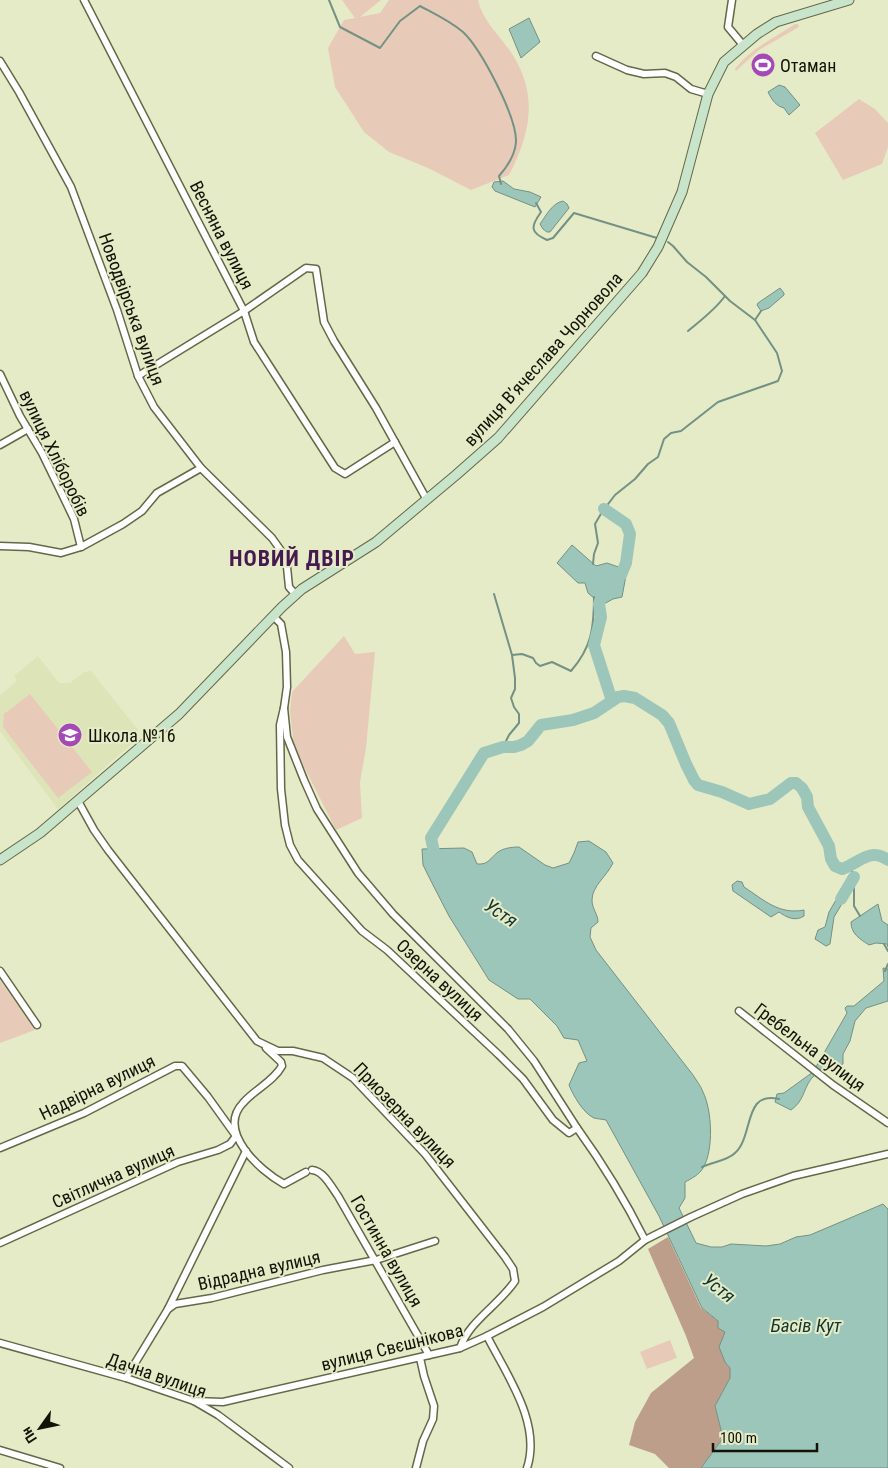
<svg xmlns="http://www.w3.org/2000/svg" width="888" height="1468" font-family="'Roboto Condensed',sans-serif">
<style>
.built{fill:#dde4b8}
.green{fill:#e8cab9}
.forest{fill:#bd9e8b}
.water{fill:#9dc6ba;stroke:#739184}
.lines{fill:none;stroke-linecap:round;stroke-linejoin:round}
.stream{stroke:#739184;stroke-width:2}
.river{stroke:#9dc6ba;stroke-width:12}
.street-casing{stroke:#646848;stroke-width:9}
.secondary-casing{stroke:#646848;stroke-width:11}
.street{stroke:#fff;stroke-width:6}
.secondary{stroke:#c8e4cb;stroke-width:9}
.labels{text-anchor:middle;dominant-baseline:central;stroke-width:4;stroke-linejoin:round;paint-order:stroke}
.poi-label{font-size:18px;fill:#121407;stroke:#e6ebc7;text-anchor:start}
.street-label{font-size:18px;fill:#121407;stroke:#e6ebc7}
.water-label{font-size:19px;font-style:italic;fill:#133830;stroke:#e6ebc7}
.district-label{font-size:22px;font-weight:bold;letter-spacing:1px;fill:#451a4e;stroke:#e6ebc7}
</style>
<rect width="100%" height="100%" fill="#e6ebc7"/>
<path class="built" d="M38,656l21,27h11l14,-11 7,-1 47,59 -2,10 -78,69 -58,-78v-36l17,-14 -3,-5z"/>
<g class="green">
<path d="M342,0h39l-21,17 20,-4 9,-13h89c4,19 19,33 30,48 31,43 24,83 1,127l-38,15 -43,-22 -39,-16 -25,-20 -29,-45 -7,-39 16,-28 11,-2z"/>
<path d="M795,24h3l1,3 -40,23 -23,21 -1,-2c15,-20 39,-31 60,-45z"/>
<path d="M859,99l16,10 13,14v24l-6,17 -39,16 -28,-47z"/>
<path d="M344,636l11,18 20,-2 -9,96 -6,34 2,36 -26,12 -42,-83 -4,-36 2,-19z"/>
<path d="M30,694l62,78 -34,26 -55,-71 1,-13z"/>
<path d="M0,980l35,50 -35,13z"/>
<path d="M670,1340l7,18 -30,11 -7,-17z"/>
</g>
<path class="forest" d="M668,1237l33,71 17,13v7l7,4v30l5,6v10l-15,28 8,32 -22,30h-32l-14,-14 -26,-9 6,-23 16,-29 43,-35 -8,-22 -38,-87z"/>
<g class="water">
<path d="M529,18l11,24 -19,16 -12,-29z"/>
<path d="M779,85l6,2 15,18 -11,10 -5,-7c-8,-2 -12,-8 -16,-16z"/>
<path d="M503,181l11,8 16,3 11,5 -6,10 -40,-16 -3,-4 2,-5z"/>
<path d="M563,201l4,3 2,4 -19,24h-3l-4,-3 -3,-5c6,-8 12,-21 23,-23z"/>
<path d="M780,288l4,5v2l-15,13 -8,3 -4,-6 1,-2z"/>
<path d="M572,545l24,21 11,-3 20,7 -5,27 -9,2 -11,6 -14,-12 -3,-10h-7l-21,-20z"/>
<path d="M589,841l17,11 7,11c-6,13 -21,23 -21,37 0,9 6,14 6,22l-7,6 -1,9 6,13 97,125c3,5 8,11 10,17 9,18 11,58 0,76 -3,6 -12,11 -18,14v16l-6,10 17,35 15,4h11l9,-3 35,2 14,-2 16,-7 14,-2 73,-31 5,5v259h-187l22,-30 -8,-32 15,-28v-10l-5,-6 -6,-15 6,-15 -7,-4v-7l-16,-13 -43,-92 -53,-96c-4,-1 -9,-1 -12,-2 -11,-5 -21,-23 -25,-33l10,-22 8,-2 -9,-21 -14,-2 -7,-12 -27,-27h-12l-29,-19 -40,-64 -16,-31 -10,-20 -1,-16 42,-1 8,4 5,12c12,1 13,-6 21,-12 6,-4 14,-5 21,-5l26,18 8,3 16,-5 5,-10 4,-11z"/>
<path d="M737,881l5,1 2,5c20,13 35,28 60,23v6c-9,6 -18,1 -25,-4l-8,5 -38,-26 -1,-6z"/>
<path d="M846,883l6,4 -18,30 -4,27 -4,2 -11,-7 3,-9 7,-3 4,-15z"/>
<path d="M878,904l4,17 6,4v22l-1,-3 -11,-1 -7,2c-9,-6 -18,-11 -18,-23z"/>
<path d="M883,968l5,1v32l-22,7 -11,13 -5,20 -7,13v10l-17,7 -6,-1c-3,3 -6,6 -9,9 -8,11 -7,22 -20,31l-16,-8 2,-8 7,-1 29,-21 34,-59 -2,-5 2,-2h7l30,-25z"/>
</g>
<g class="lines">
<g class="stream">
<path d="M329,0l11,27 40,21 20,-27 20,-15c15,8 30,15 43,26 18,17 54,85 53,110 -1,13 -9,25 -17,34l2,8"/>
<path d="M536,203l5,9c-10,14 -12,20 6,28l6,-2 21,-25 83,25"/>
<path d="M755,320l6,-9"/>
<path d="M688,331c13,-11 27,-21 37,-35"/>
<path d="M593,564l1,-10 4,-11 -3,-19 7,-12 13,-17 20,-16 13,-15 10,-7 6,-18 7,-6 10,-2 37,-29 60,-21 4,-10 -5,-18 -22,-33 -25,-19 -24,-24 -19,-15 -14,-16 -5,-4"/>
<path d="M494,594l18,61 3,23v11l-4,9 3,9 5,7v9l-10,12 -6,12"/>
<path d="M512,655l10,-1 11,4 3,5 4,3 12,-4 19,9c21,-24 23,-44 23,-74"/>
<path d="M850,866l4,11v29l6,10"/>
<path d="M884,944l4,7"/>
<path d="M885,971l3,-7"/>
<path d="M702,1167c10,-5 25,-6 33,-14 19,-17 8,-63 44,-54"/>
</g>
<g class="river">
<path d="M604,509l22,15 4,10 -4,29 -5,12 -17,15 -5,14 2,13 -7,28 18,56"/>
<path d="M437,866l-6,-28 53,-85 19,-6h11l7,-2 7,-4 13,-16 32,-5 21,-7 24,-16 6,-1 11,2 27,17 7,8 17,41 8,16 4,5 24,7 27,12 21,-5 21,-16h5l6,5 5,9 1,10 21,39 2,13 4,7 7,3c17,-6 28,-22 46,-9"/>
<path d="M841,899l13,-22"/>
</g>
<defs>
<g id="street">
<path d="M84,0l160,311 62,-43 10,1 8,53 10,19 42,67 51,92"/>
<path d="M732,0l-4,27 15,18"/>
<path d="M596,56l31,14 17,4 21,-1 11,4 15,12 17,5"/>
<path d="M0,61l19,31 52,95 46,123 21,66 16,31 47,61 71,70 10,14 5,15 2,20 7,8"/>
<path d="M0,374l20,42 22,37 20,41 12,25 7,28"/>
<path d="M138,376l106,-65 10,31 81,126 10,6 50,-32"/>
<path d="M0,445l28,-16"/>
<path d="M0,546l29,1 32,6 20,-6 42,-23 19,-13 15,-18 44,-25"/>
<path d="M273,616l8,8 5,28 1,35 -3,21 3,29 17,43 13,29 41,64 35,41 115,115 26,32 43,67"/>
<path d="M284,708l-4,17 1,64 4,36 5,20 8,15 64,71 25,19 112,105 24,24 30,41 16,13 8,-5c26,36 48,72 68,112"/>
<path d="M78,801l16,29 14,20 149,191 21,10h15l30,7 30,20 72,76 80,103 8,12 2,12c-16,24 -46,40 -55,67"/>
<path d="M0,971l37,54"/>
<path d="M739,1011l94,74 55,38"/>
<path d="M266,1048l15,14 1,4c-9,16 -27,23 -39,37 -27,28 17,68 41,81l22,-12"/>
<path d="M0,1148l84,-35 91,-47h7l26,31 28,39 -6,8 -12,6 -40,12 -178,81"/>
<path d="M312,1170c12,1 20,18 26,26l91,159"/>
<path d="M168,1309l78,-158"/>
<path d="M487,1336c19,38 55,87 40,132"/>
<path d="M0,1343l126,35 68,23 24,14 71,53"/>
<path d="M126,1378l42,-69 7,-5 37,-6 111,-28 53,-10 59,-19"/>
<path d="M194,1401l29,1 237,-54 27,-12 56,-29 76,-46 26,-21 46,-23 51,-23 51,-18 95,-22"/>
<path d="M0,1450l60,18"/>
<path d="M416,1468l7,-27 10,-22 1,-13 -10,-30 -4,-18"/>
</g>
<path id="secondary" d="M0,860l40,-27 139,-119 103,-107 20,-18 74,-47 80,-67 42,-37 144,-165 16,-26 24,-55 26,-98 16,-32 33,-28 19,-12 73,-22"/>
</defs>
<use href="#street" class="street-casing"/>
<use href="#secondary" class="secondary-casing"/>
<use href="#street" class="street"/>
<use href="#secondary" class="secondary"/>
</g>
<defs>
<symbol id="stadium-disc" viewBox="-11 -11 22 22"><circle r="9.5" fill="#a44ab6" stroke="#e6ebc7"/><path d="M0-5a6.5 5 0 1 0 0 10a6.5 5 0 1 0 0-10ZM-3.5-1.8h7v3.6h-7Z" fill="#fff"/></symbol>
<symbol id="school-disc" viewBox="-11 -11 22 22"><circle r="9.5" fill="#a44ab6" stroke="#e6ebc7"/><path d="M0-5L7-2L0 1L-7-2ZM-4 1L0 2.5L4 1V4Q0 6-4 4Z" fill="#fff"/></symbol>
</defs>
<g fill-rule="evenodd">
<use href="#stadium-disc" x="749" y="51" width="28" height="28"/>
<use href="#school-disc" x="56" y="721" width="28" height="28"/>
</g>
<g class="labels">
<g class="poi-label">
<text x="780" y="65">Отаман</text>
<text x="88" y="735">Школа №16</text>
</g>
<g class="street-label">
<text transform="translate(222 235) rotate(63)">Весняна вулиця</text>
<text transform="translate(132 309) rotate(70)">Новодвірська вулиця</text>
<text transform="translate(543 359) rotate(-48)">вулиця Вʼячеслава Чорновола</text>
<text transform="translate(55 453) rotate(64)">вулиця Хліборобів</text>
<text transform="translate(440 980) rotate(43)">Озерна вулиця</text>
<text transform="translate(810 1047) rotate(37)">Гребельна вулиця</text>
<text transform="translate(97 1087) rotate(-26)">Надвірна вулиця</text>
<text transform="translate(405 1115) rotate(46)">Приозерна вулиця</text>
<text transform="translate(113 1176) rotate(-24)">Світлична вулиця</text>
<text transform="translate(387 1251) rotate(60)">Гостинна вулиця</text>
<text transform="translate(259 1270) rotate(-13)">Відрадна вулиця</text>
<text transform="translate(392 1347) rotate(-14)">вулиця Свєшнікова</text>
<text transform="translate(157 1375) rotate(19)">Дачна вулиця</text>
</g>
<g class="water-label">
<text transform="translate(501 913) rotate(34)">Устя</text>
<text transform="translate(719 1288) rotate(38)">Устя</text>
<text x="806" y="1325">Басів Кут</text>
</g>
<g class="district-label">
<text x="292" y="558">НОВИЙ ДВІР</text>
</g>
</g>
<g transform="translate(40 1428) rotate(237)" stroke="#e6ebc7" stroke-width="4" paint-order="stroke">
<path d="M0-4L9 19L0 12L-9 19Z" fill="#121407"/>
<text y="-8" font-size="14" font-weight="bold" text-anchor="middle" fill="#121407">Пн</text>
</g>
<path d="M713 1443v8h104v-8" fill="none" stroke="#121407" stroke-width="2.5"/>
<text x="720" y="1443" font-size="15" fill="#121407" stroke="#e6ebc7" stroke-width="4" paint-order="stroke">100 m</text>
</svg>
